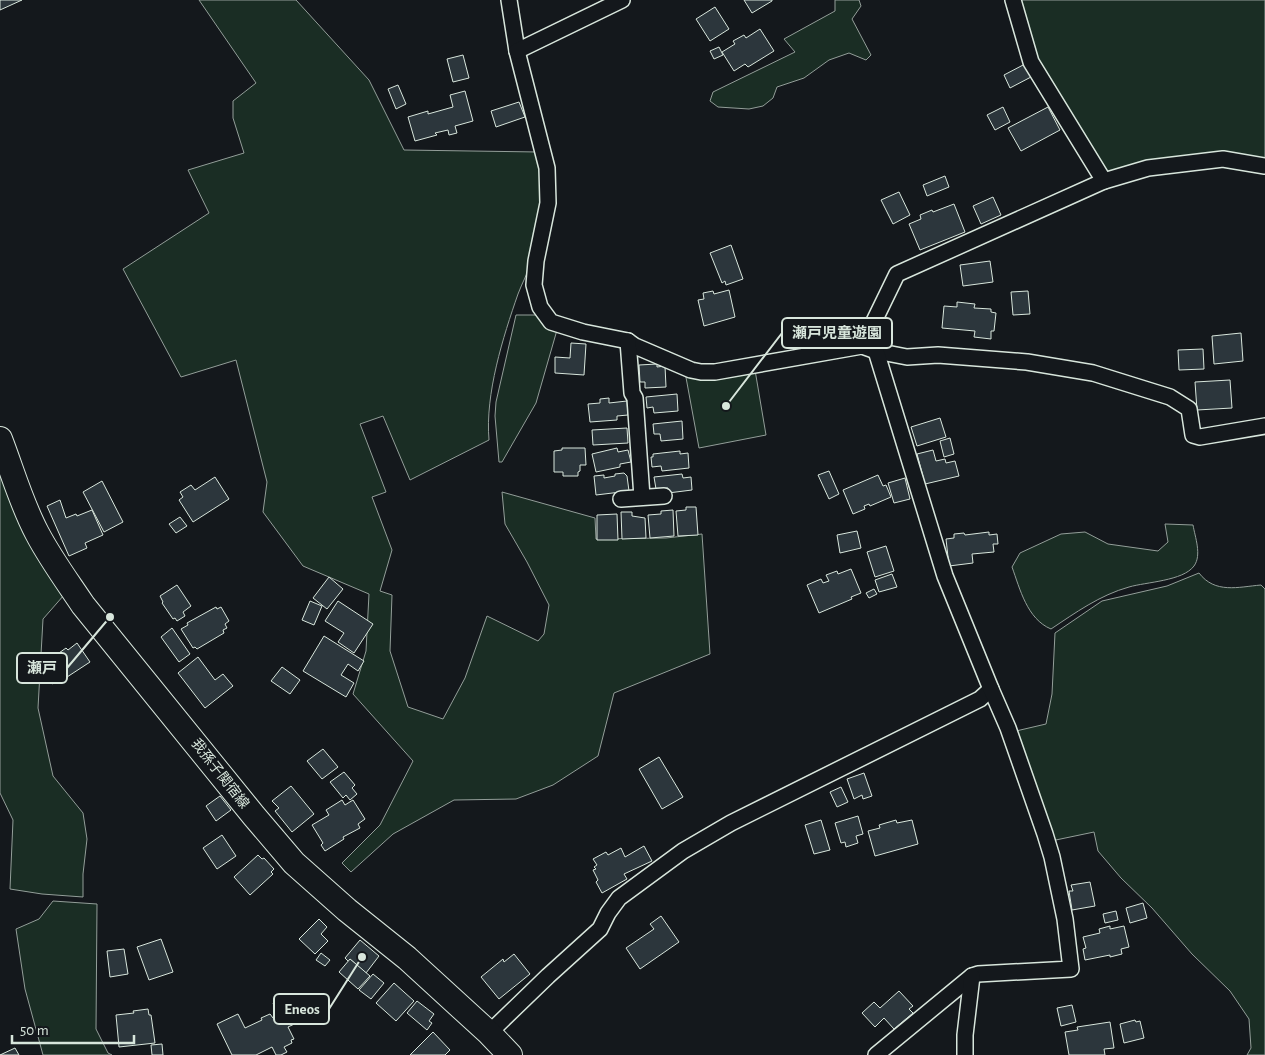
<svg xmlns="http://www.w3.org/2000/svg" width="1265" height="1055" font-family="'Alegreya Sans','Noto Sans JP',sans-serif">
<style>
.green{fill:#1a2d24;stroke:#939e99}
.building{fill:#2c363c;stroke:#d8e6dc}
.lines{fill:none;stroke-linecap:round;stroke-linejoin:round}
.street-casing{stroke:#d8e6dc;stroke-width:18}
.primary-casing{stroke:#d8e6dc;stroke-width:26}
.street{stroke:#14181c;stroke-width:15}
.primary{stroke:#14181c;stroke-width:24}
.labels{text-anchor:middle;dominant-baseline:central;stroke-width:4;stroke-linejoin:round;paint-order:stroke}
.street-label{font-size:14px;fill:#d8e6dc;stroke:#14181c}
.leader{fill:none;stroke:#d8e6dc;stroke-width:2}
.callout-dot{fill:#d8e6dc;stroke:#14181c;stroke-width:2}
.callout{fill:#14181c;stroke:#d8e6dc;stroke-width:2}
.callout-label{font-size:15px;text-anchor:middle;font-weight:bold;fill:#d8e6dc}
</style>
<rect width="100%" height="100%" fill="#14181c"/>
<g class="green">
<path d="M199,0h97l73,80 35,70 134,2c6,37 2,73 -7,110 -3,11 -9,21 -13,32 -15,43 -33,100 -29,146l-79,40 -27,-64 -23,8 26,68 -14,5 20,53 -12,41 12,4 -2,56 18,56 35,12 22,-41 22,-62 51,25 6,-7 5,-29 -22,-43 -22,-38 -3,-32 93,26 1,21 70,-1 36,-4 8,120 -96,39 -16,63 -45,29 -37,14 -62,1 -61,34 -42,38 -9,-9 38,-38 33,-64 -60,-67 13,-43 3,-57 -66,-28 -40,-54 4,-30 -31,-122 -55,17 -58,-108 86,-56 -21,-43 56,-17 -11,-35v-17l23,-18z"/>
<path d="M835,0h24l2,6 -9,13 19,36 -5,5 -17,-7 -20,7 -25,18 -27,9 -4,11 -10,8 -14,3 -31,-2 -8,-6 3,-9 82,-40 -11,-13 51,-28z"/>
<path d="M1015,0h250v163l-30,-6 -129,21 -74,-124z"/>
<path d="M516,315h22l19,15 -21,73 -34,59h-3l-4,-46 1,-14z"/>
<path d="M755,370l11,65 -67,13 -14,-76z"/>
<path d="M0,467l64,128 -21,24 -5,89 15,68 30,37 4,26 -4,35v23l-41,-3 -32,-5 3,-69 -13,-27z"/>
<path d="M1165,524l28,1c2,12 9,30 1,41 -11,15 -48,16 -65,21 -29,8 -54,26 -78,42 -24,-10 -31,-40 -39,-62l8,-14 41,-19 24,-2 23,12 50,7 10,-9z"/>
<path d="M1199,573c16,21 39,14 62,12l4,4v466h-18l4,-7 -2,-29 -19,-28 -38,-37 -40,-46 -31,-30 -23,-27 -4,-19 -43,9 -35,-110 30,-7 6,-30 3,-61 47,-32 65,-15z"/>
<path d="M53,901l44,3 -1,125 12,24 4,2h-69l-18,-66 -9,-60 23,-10z"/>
</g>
<g class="building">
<path d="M0,0h22l-22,10z"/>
<path d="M744,0h28v1l-20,12z"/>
<path d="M715,7l14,22 -19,12 -14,-22z"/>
<path d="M760,29l14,22 -26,16 -3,-3 -11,7 -12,-19 13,-8 -2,-3 11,-6 2,3z"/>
<path d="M719,47l4,8 -9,4 -4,-8z"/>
<path d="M463,55l6,23 -16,4 -6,-23z"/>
<path d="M1025,64l6,13 -21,11 -6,-13z"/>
<path d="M398,85l8,19 -10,5 -8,-20z"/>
<path d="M465,91l8,30 -18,5 2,7 -8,2 -1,-5 -13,3 2,2 -22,6 -7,-24 20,-6v3l25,-7 -3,-12z"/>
<path d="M519,102l6,15 -29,10 -5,-16z"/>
<path d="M1003,107l7,15 -15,8 -8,-15z"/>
<path d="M1048,107l12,23 -39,21 -13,-23z"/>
<path d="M945,176l4,11 -22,9 -4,-11z"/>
<path d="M899,192l11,23 -17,9 -12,-24z"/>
<path d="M993,197l8,18 -20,9 -8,-18z"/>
<path d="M954,204l11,28 -45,18 -11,-26 12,-5 -1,-4 12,-5 1,2z"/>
<path d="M731,245l12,34 -17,6 -1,-4 -3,2 -12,-30z"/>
<path d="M990,261l3,21 -30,4 -3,-21z"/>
<path d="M729,290l6,27 -31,9 -6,-26 6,-1 -1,-6 10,-2 1,3z"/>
<path d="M1028,291l2,23 -17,1 -2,-23z"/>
<path d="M957,302l18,2 -1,4 17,1v3l5,1 -2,18h-3v8l-17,-2 1,-6 -33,-3 2,-22 13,1z"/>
<path d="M1241,333l2,28 -29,3 -2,-28z"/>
<path d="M571,343l15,1 -2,31 -29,-2v-16l15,1z"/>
<path d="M1203,349l1,20 -25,1 -1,-20z"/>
<path d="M657,364v3l8,-1 1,21 -21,1v-6h-5l-1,-17z"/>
<path d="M1230,380l2,28 -35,2 -2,-28z"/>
<path d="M677,394l1,17 -24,2 -1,-6 -6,1 -1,-11z"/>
<path d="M609,398v5l18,-2 1,14 -11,1v4l-27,2 -2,-18 12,-1v-4z"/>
<path d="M940,418l6,19 -29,9 -6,-19z"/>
<path d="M682,421l1,18 -22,2 -1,-7h-6l-1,-10z"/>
<path d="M627,428l1,15 -35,2 -1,-15z"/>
<path d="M950,438l4,16 -10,3 -4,-16z"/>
<path d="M562,448h23l1,17h-6v6l-2,1v4h-15v-4h-9v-21l8,-1z"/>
<path d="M617,448l1,4 10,-2 3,12 -11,2v3l-24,5 -4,-18z"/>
<path d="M933,450l3,11 9,-2 1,4 9,-2 4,15 -34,8 -8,-30z"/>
<path d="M680,451v3l8,-1 1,15 -27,3 -1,-5 -9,1 -1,-10h2v-3z"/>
<path d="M829,471l10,23 -10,5 -11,-24z"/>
<path d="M624,473l3,3 2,15 -33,4 -2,-19 10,-1v3l11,-2v-2z"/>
<path d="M682,474l1,4 8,-1 1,13 -24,3v-5l-12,1 -2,-12z"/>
<path d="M878,475l5,11 3,-1 5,12 -21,9 -1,-2 -5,2 1,3 -12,5 -10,-24z"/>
<path d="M215,477l14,22 -36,23 -14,-22 4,-3 -3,-5 11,-7 4,5z"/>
<path d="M905,478l5,21 -16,4 -6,-20z"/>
<path d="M102,481l21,41 -19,10 -21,-40z"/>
<path d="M60,500l6,18 10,-4 1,2 15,-6 11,25 -18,8 2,5 -18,8 -22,-50z"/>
<path d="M686,507h10l2,28 -20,1 -2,-25 10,-1z"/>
<path d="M673,510l1,26 -24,2 -2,-23 13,-1v-3z"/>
<path d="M621,512h11v4l13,2 1,20 -24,1z"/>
<path d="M617,514l1,26h-21v-25z"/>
<path d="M180,517l7,9 -11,7 -7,-9z"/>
<path d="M857,531l4,17 -21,5 -3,-18z"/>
<path d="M989,532v3l8,-1 1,10h-5l1,8 -22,2 1,9 -24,3 -3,-27 8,-1v-4l10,-1 1,2z"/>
<path d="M886,546l8,25 -19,6 -8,-25z"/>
<path d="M851,569l10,24 -10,4 1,2 -33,14 -12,-28 14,-6 2,4 6,-2 -3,-6 11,-4 1,3z"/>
<path d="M892,574l5,13 -18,5 -4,-12z"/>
<path d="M329,577l14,12 -16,20 -14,-11z"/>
<path d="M177,585l14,21 -8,6 2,4 -8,5 -2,-3 -2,1 -11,-16 1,-1 -3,-6z"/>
<path d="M874,589l3,5 -8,4 -3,-5z"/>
<path d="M310,601l12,5 -8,19 -12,-5z"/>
<path d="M338,601l35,23 -19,29 -16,-11 6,-9 -19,-12z"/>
<path d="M216,607l1,2 4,-2 8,14 -4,3 2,4 -4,2 1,3 -27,16 -2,-2 -2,1 -12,-19 7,-4 -1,-2z"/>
<path d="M172,628l18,26 -11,8 -18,-25z"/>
<path d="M324,636l40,25 -6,10 -10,-7 -7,11 13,8 -8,14 -43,-26z"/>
<path d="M77,643l13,19 -26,17 -2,-2 -10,7 -10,-15 9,-6 -2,-3 17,-12 2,2z"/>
<path d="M198,657l17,23 8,-6 10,12 -28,22 -27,-35z"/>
<path d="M282,667l18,13 -10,14 -19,-13z"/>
<path d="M323,749l15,18 -16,12 -15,-18z"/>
<path d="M659,757l24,40 -21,12 -23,-40z"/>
<path d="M344,772l11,13 -3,3 5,6 -7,6 -4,-5 -3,3 -13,-16z"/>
<path d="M864,773l8,23 -9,3 -1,-4 -8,4 -7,-20z"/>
<path d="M291,786l23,28 -22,18 -17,-21 4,-3 -7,-7z"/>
<path d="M841,787l7,15 -11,5 -7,-15z"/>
<path d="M220,796l11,14 -15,11 -10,-15z"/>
<path d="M342,800l3,5 8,-5 12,19 -7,5 2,4 -17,9 1,2 -19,12 -4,-6 2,-2 -11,-18 17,-10 -3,-5z"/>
<path d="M858,816l5,18 -7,2 2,7 -12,4 -1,-5 -4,1 -6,-20z"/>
<path d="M821,820l9,30 -16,4 -9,-29z"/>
<path d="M896,820l1,3 15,-3 6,24 -43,12 -7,-25 12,-3 -1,-3z"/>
<path d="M222,835l14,21 -19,13 -14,-21z"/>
<path d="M644,846l8,15 -28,13 3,5 -25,14 -6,-11 2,-2 -5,-10 3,-1 -2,-2 3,-2 -4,-6 13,-7 2,3 13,-7 4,9z"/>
<path d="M258,855l4,4 2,-1 10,11 -3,3 2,2 -23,21 -16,-18z"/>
<path d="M1090,882l5,24 -23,4 -3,-19h4l-2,-6z"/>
<path d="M1143,903l4,15 -17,5 -4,-15z"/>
<path d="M1116,911l2,9 -13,3 -2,-9z"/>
<path d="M661,916l18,26 -39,27 -14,-21 28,-19 -4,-5z"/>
<path d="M319,919l8,8 -6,7 7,7 -13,13 -16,-15z"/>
<path d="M1110,926v3l14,-3 5,21 -8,2 1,5 -12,3v-2l-25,5 -2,-11 3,-1 -3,-11 17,-4 -1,-4z"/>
<path d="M161,939l12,33 -24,8 -12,-33z"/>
<path d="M360,940l19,16 -13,17 -16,-14 -1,3 -4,-4z"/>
<path d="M124,949l4,25 -18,3 -3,-26z"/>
<path d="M321,953l9,7 -5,6 -9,-6z"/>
<path d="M514,954l16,20 -31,25 -18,-22 22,-18 1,3z"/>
<path d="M350,959l20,17 -12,13 -19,-17z"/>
<path d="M373,974l11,9 -13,16 -12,-9z"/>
<path d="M394,983l20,18 -18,20 -20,-18z"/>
<path d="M899,991l14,15 -4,3 4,4 -19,16 -10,-11 -9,9 -13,-14 12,-11 6,6z"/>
<path d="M285,994l1,3 3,-2 7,13 7,-3 6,12 -21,10 6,12 -3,1 1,3 -8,4 3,5 -6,3h-5l-4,-8 -16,8h-24l-15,-31 21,-10 7,14 17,-8 -1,-2 9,-4 3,4 6,-3 -6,-12 4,-2 -2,-2z"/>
<path d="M417,1001l17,13 -5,7 3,2 -5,7 -20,-17z"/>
<path d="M1072,1005l4,17 -15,4 -4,-18z"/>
<path d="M148,1009l1,6h2l4,28 -36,4 -3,-32 18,-2 -1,-2z"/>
<path d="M1135,1020l1,2 4,-1 4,17 -20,5 -4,-19z"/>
<path d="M1110,1022l4,26 -10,1 1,6h-36l-4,-23 13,-2 -1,-3z"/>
<path d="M433,1032l17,18 -5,5h-35z"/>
<path d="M162,1044l1,11h-11l-1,-10z"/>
<path d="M15,1048l4,7h-19z"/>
</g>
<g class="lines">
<defs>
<g id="street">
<path d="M509,0l8,51 30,117 1,35 -12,58 -2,24 6,22 11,15 32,10 45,9 7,5 56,24 10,2h14l147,-26 14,5 31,6 31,-2 89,7 66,11 77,24 19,12 4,26 7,2 65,-11"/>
<path d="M1013,0l18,62 73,119"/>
<path d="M517,51l105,-51"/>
<path d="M628,341l4,52 3,5 7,99"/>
<path d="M862,346l35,-72 207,-93 44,-13 75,-9 42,7"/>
<path d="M621,499l43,-3"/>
<path d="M489,1033l59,-57 52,-47 8,-16 11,-15 64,-47 48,-28 249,-124 11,-10"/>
<path d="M876,1055l96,-79 6,-2 93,-5 -6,-50 -13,-62 -7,-23 -37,-106 -17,-39 -46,-113 -69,-225"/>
<path d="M965,1055v-20l7,-59"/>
</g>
<path id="primary" d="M0,439c12,31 21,64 37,94 13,25 30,48 46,72l171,211 40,47 53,47 60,48 82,75 21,22"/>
</defs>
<use href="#street" class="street-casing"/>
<use href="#primary" class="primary-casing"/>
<use href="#street" class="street"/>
<use href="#primary" class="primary"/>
</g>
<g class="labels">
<g class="street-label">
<text transform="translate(220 774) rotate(52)">我孫子関宿線</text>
</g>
</g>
<path class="leader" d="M726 406L782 333M110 617L67 668M362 957L329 1009"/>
<g class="callout-dot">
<circle cx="726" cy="406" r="5"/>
<circle cx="110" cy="617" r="5"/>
<circle cx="362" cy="957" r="5"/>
</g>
<g class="callout">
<rect x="782" y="318" width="110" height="30" rx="5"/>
<rect x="17" y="653" width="50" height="30" rx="5"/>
<rect x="274" y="994" width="55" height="30" rx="5"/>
</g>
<g class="callout-label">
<text x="837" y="338">瀬戸児童遊園</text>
<text x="42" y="673">瀬戸</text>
<text x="302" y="1014">Eneos</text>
</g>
<path d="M12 1035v8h122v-8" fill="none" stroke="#d8e6dc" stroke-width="2.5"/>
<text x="20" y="1035" font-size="15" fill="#d8e6dc" stroke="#14181c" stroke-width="4" paint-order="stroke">50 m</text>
</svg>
